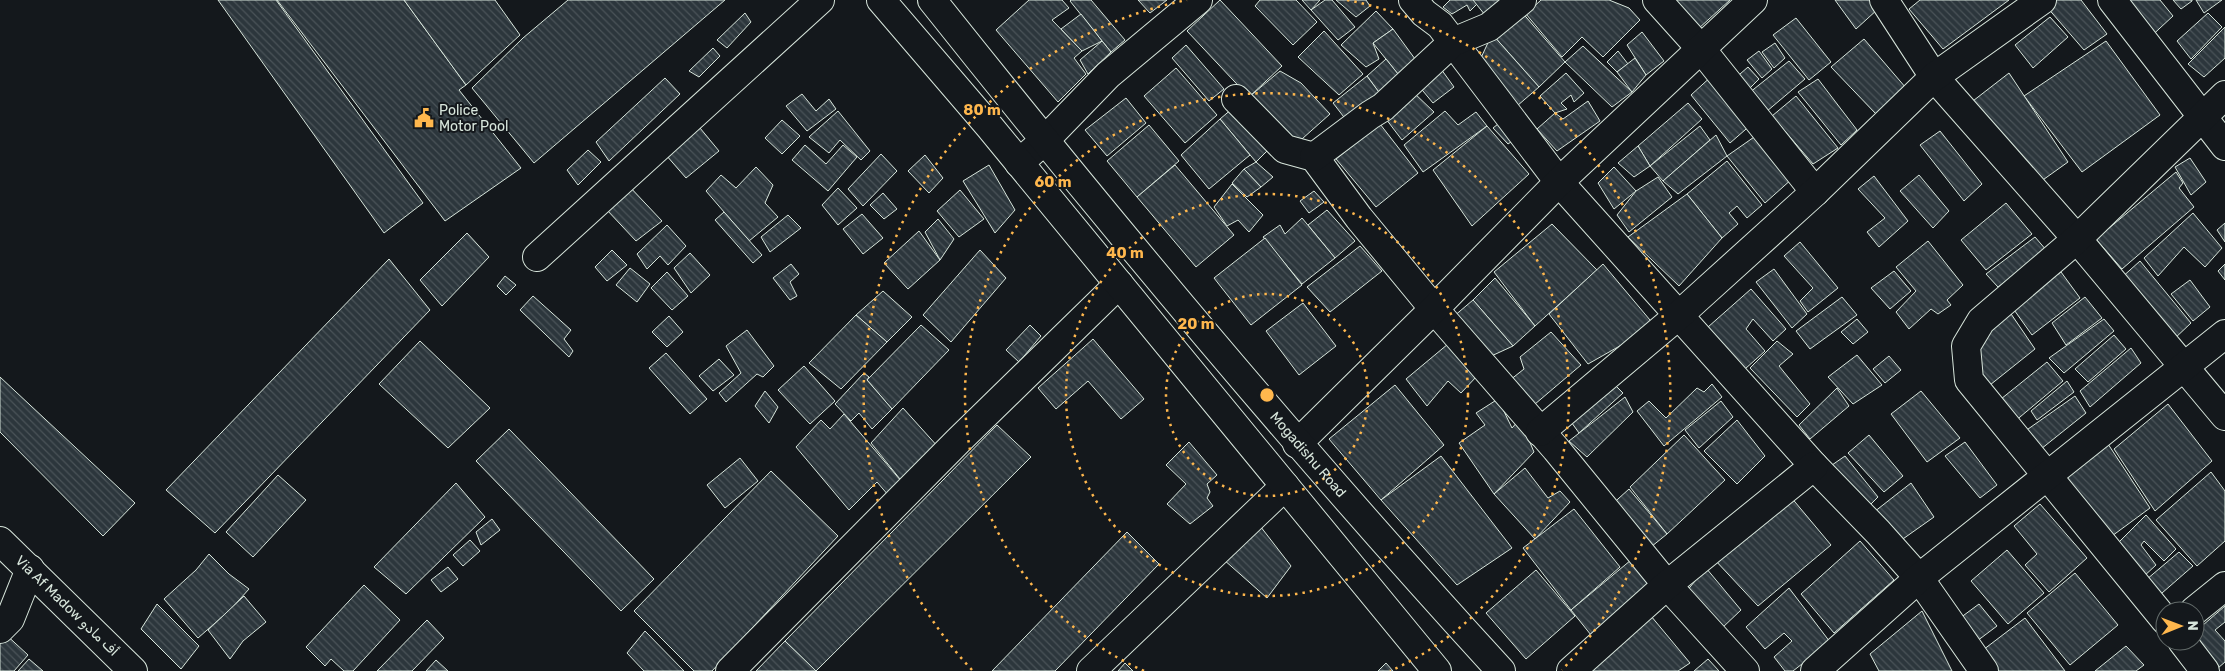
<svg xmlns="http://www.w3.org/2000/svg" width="2225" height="671" font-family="Rubik,'Noto Sans Arabic',sans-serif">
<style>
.building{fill:url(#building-back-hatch);stroke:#d8e6dc}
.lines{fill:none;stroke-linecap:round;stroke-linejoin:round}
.minor-casing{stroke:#d8e6dc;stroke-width:30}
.highway-casing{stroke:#d8e6dc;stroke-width:30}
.minor{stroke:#14181c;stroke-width:28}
.highway{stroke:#14181c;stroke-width:28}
.ring{fill:none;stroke:#ffb74d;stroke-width:2.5;stroke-dasharray:2.5 5}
.labels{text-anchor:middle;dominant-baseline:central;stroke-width:4;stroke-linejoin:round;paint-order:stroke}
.poi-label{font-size:14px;fill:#d8e6dc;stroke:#14181c;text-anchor:start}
.street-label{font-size:14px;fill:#d8e6dc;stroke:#14181c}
.centre{fill:#ffb74d;stroke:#14181c;stroke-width:2.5}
.ring-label{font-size:15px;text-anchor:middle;font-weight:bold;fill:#ffb74d;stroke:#14181c;stroke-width:4;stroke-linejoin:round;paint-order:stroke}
</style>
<defs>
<pattern id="building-back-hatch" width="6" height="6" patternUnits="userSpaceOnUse" patternTransform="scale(1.25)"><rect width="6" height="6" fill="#2c363c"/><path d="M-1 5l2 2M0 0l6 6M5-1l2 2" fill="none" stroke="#4a5358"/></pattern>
</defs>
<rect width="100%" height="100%" fill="#14181c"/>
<g class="building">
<path d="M218,0h58l147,203 -39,30z"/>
<path d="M277,0h127l62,85 -7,5 62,78 -76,53z"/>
<path d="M404,0h91l25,35 -54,50z"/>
<path d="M568,0h157l-191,163 -62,-75 51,-50z"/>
<path d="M1029,0h33l7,8 -17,12 30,31 -8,7 12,16 -28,28 -62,-72z"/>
<path d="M1071,0h20l34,40 -14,12 -41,-51z"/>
<path d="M1138,0h29l-17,13z"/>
<path d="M1220,0l62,66 -33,31 -62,-66z"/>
<path d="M1260,0h36l21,22 -24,23 -38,-39z"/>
<path d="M1302,0h18l-9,10z"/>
<path d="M1325,0h7l23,27 -17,13 -27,-30z"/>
<path d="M1336,0h30l4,6 -14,11z"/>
<path d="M1450,0h23l4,4 -7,7 -3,-6 -15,9 -9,-7z"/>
<path d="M1473,0h39l-23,20z"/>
<path d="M1541,0h68l20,8 11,12 -37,37 -21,-20 -20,20 -36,-43z"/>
<path d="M1673,0h57l-32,29z"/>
<path d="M1835,0h36l7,9 -22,20z"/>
<path d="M1920,0h89l-66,49 -34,-40z"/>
<path d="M2054,0h27l26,34 -23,16 -38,-44z"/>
<path d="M2108,0h52l13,16 -27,25z"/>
<path d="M2173,0h19v1l-11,8z"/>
<path d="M2196,0h26l-18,13z"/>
<path d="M1520,10l45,52 -26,25 -47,-53z"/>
<path d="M1376,11l17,18 -20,14 6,16 -13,8 -25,-22z"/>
<path d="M745,13l6,9 -24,26 -10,-8z"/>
<path d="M2208,13l14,14 -31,32 -14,-18z"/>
<path d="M1081,14l21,27 -20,10 -21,-22z"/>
<path d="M2050,17l18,20 -35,31 -18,-23z"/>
<path d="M1796,18l35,44 -22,18 -36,-45z"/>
<path d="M2225,27v31l-21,19 -16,-13z"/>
<path d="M1393,29l25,34 -16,16 -29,-36z"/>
<path d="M1324,31l39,43 -24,21 -41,-38z"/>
<path d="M1642,32l22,29 -18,14 -19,-30z"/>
<path d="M1492,34l47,53 -22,19 -37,-46z"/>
<path d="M1864,39l42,49 -30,26 -45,-47z"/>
<path d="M1102,41l9,11 -23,22 -8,-14z"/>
<path d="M2106,41l54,74 -78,57 -58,-76z"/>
<path d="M1775,43l10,15 -11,10 -12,-16z"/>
<path d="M1186,45l38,44 -15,12 -37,-43z"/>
<path d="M1583,46l49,46 -20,15 -47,-45z"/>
<path d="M713,48l7,8 -21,21 -10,-6z"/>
<path d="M1618,51l10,13 -11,8 -10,-10z"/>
<path d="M1759,51l13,18 -10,9 -15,-18z"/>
<path d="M1635,58l11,17 -14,17 -15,-20z"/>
<path d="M1386,59l16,20 -21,16 -14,-19z"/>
<path d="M1789,61l16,18 -45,38 -16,-20z"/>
<path d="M1748,67l11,12 -15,15 -12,-13z"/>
<path d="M1176,68l41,47 -32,28 -41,-47z"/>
<path d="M1441,69l13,18 -21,16 -15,-18z"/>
<path d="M1280,71l21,12 29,31 -37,33 -44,-50z"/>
<path d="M1566,73l18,20 -10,9 -3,-7 -10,8 6,6 -12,4 -15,-17z"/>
<path d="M2009,73l59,89 -35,25 -64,-83z"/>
<path d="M1714,74l39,49 -23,20 -39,-48z"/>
<path d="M1367,76l14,19 -34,26 -14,-18z"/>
<path d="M665,78l15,16 -71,67 -13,-19z"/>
<path d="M1818,79l39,51 -16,15 -43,-53z"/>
<path d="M1412,91l22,21 -32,28 -16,-21z"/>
<path d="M802,94l14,17 13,-12 7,10 -29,22 -21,-25z"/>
<path d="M1796,96l42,52 -25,16 -41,-48z"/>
<path d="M1126,98l20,25 -39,33 -22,-26z"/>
<path d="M1588,101l12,20 -43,30 -20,-22 18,-16 8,6z"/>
<path d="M1688,103l14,16 -52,47 -12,-20z"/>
<path d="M1233,108l36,41 -13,13 -36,-43z"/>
<path d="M838,111l32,40 -9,9 -21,-20 -11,13 -20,-16z"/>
<path d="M1445,111l13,14 18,-13 11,14 -64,46 -19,-27z"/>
<path d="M1220,119l30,36 -41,34 -28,-34z"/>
<path d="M782,120l18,16 -18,18 -17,-16z"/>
<path d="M1503,120l15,17 -10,7 -15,-16z"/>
<path d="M1380,124l38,49 -42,34 -40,-48z"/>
<path d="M1149,125l30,36 -42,36 -30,-36z"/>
<path d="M1487,126l42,48 -57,52 -39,-56z"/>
<path d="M1700,126l10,14 -47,41 -13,-15z"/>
<path d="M700,128l19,23 -33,27 -20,-23z"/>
<path d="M1940,131l42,53 -18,17 -44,-56z"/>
<path d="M1716,135l11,21 -49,38 -15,-13z"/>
<path d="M1757,135l36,43 -28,25 -38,-47z"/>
<path d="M805,145l21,19 17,-19 14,12 -29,34 -36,-31z"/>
<path d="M1638,146l12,20 -16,11 -16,-14z"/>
<path d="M588,150l13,12 -23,23 -11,-15z"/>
<path d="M881,154l16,17 -34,35 -15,-17z"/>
<path d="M925,155l18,23 -14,15 -21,-22z"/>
<path d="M2190,158l16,24 -15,13 -16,-28z"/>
<path d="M1727,161l35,44 -15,13 -10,-12 -8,7 9,11 -16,14 -35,-44z"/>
<path d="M1256,162l17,15 -12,10 -17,-18z"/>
<path d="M989,165l26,45 -20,23 -32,-52z"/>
<path d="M1175,165l59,70 -38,32 -59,-70z"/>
<path d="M756,167l17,18 -8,18 13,14 -29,24 -43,-50 15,-16 15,13z"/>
<path d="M1614,167l22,24 -22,18 -16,-26z"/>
<path d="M1244,169l17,18 -14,10 -15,-14z"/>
<path d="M2176,172l7,11 -4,5 15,19 -72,62 -26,-30z"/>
<path d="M1919,175l30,36 -16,17 -33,-37z"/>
<path d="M1874,176l34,45 -29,26 -12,-15 18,-14 -27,-29z"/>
<path d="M1658,177l14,20 -43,35 -12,-17 19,-24z"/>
<path d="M1232,184l31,31 -14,17 -11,-12 -11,6 -13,-19z"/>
<path d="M628,185l34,36 -26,20 -30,-32z"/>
<path d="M838,188l19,20 -19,17 -16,-20z"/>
<path d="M960,190l24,29 -25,18 -22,-26z"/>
<path d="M1314,191l10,11 -15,11 -9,-12z"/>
<path d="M883,193l14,16 -13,10 -14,-14z"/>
<path d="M1687,194l35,44 -43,48 -51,-49z"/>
<path d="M2006,203l26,31 -46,36 -25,-30z"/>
<path d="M1327,210l28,31 -20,17 -27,-33z"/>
<path d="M724,212l38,43 -9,8 -38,-43z"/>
<path d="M2193,213l29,35 -17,19 -21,-20 -26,29 -14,-18z"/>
<path d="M862,214l21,24 -20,16 -20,-25z"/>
<path d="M788,215l13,13 -31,24 -9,-15z"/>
<path d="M1302,218l33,40 -33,26 -39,-47 17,-12 5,9z"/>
<path d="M938,219l16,20 -14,21 -15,-28z"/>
<path d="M2225,223v19l-8,-12z"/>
<path d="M1552,224l45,46 -62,56 -41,-54z"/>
<path d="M667,225l19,21 -18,19 -8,-9 -13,13 -10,-15z"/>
<path d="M919,231l21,29 -32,29 -24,-26z"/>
<path d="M467,233l22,24 -47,49 -22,-26z"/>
<path d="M2035,237l12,14 -49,36 -12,-13z"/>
<path d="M1265,238l37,47 -51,40 -37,-47z"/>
<path d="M1928,241l35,44 -16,15 4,5 -13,9 -7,-5 -22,20 -13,-17 20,-21 -20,-24z"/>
<path d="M1800,242l38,46 -30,24 -8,-11 13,-13 -29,-32z"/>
<path d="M1360,246l22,25 -52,41 -23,-25z"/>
<path d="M612,250l15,15 -20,16 -12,-14z"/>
<path d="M980,250l26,28 -55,64 -28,-27z"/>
<path d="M690,253l20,22 -19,18 -17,-25z"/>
<path d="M389,259l41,51 -215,223 -49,-43z"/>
<path d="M2140,261l51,62 -18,17 -53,-61z"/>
<path d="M791,264l8,10 -9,8 7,14 -7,4 -17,-22z"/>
<path d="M1603,264l52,62 -67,38 -39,-50z"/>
<path d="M2225,264v16l-7,-9z"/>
<path d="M630,268l20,16 -13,18 -21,-17z"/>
<path d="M1774,269l33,45 -15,14 -36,-46z"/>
<path d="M1894,271l17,20 -21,18 -19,-21z"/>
<path d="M667,272l21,24 -16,14 -21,-22z"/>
<path d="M2061,272l19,26 -48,37 -20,-28z"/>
<path d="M505,276l11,9 -10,10 -9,-9z"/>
<path d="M1495,278l40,48 -22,20 -40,-46z"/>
<path d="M2190,280l20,27 -17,14 -22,-27z"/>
<path d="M1751,289l35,40 -13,12 -20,-22 -7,10 19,22 -20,18 -37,-42z"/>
<path d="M883,291l29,26 -25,25 -31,-27z"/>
<path d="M533,296l38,34 -7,9 9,12 -4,6 -49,-47z"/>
<path d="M1842,297l15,18 -47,34 -14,-18z"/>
<path d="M2085,297l17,21 -36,27 -14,-22z"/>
<path d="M1473,300l40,46 -26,12 -34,-41z"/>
<path d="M1303,303l33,43 -37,29 -33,-44z"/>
<path d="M2007,308l28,41 -50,40 -30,-40z"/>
<path d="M856,315l31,27 -46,47 -32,-26z"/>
<path d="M669,316l14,16 -16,15 -15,-15z"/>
<path d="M1857,319l11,13 -15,12 -12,-12z"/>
<path d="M2104,319l10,12 -50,42 -15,-15z"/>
<path d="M921,325l28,25 -57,59 -25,-29z"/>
<path d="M1030,325l11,11 -22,26 -13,-12z"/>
<path d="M747,330l27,36 -11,11 -6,-3 -31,28 -7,-9 22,-20 -15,-27z"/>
<path d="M1551,332l30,33 -53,45 -23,-26 19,-15 -4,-12z"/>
<path d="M2114,335l12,14 -38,33 -13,-13z"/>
<path d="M1093,339l51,60 -23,20 -33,-38 -32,28 -18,-21z"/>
<path d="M420,341l70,67 -42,40 -69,-64z"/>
<path d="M1777,341l16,13 -14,12 31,38 -13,13 -47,-49z"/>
<path d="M1448,344l29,32 -16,17 -13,-12 -21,25 -21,-27z"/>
<path d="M2131,348l10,15 -51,44 -10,-16z"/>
<path d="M666,353l41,46 -17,15 -41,-46z"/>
<path d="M1857,355l25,30 -29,19 -25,-27z"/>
<path d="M1889,356l12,14 -16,13 -12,-14z"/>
<path d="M719,359l15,16 -21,16 -14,-15z"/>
<path d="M2047,362l16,19 -49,41 -18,-19z"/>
<path d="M804,366l31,35 -25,23 -32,-34z"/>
<path d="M864,373l5,4 -2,3 25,29 -20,20 -13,-16 -8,8 -16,-17z"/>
<path d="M0,377l135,126 -32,33 -103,-104z"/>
<path d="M2067,381l7,11 -37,28 -6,-9z"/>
<path d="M1612,382l11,11 -44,40 -10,-14z"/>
<path d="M1712,384l10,13 -58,49 -27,-35 12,-10 17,17 31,-30 7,4z"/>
<path d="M1395,385l49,60 -63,55 -52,-61z"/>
<path d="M1837,388l12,18 -39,33 -11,-14z"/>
<path d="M765,391l13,16 -9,16 -14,-17z"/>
<path d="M1921,391l39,47 -33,24 -36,-48z"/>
<path d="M2075,396l11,17 -50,40 -15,-19z"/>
<path d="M1625,397l8,15 -46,45 -18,-16z"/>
<path d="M1498,399l14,29 8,-9 14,33 -40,42 -35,-51 26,-18 -9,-12z"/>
<path d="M1721,401l12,16 -34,31 -14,-18z"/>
<path d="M2168,404l44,57 -57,50 -41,-62z"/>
<path d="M903,408l36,40 -35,36 -33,-41z"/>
<path d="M844,414l58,68 -13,14 -12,-14 -28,28 -53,-63 25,-27 9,9z"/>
<path d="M1737,420l28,36 -28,28 -33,-33z"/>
<path d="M997,425l34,32 -215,214 -31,-30z"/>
<path d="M509,429l145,150 -33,32 -145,-150z"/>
<path d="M1684,435l41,45 -58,54 -37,-47z"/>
<path d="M1869,435l34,41 -19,16 -36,-39z"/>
<path d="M1189,442l28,33 -10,9 3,8 -3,6 6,8 -23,18 -23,-20 19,-20 -20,-19z"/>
<path d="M1965,442l32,43 -17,13 -35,-42z"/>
<path d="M2108,444l42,64 -53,39 -43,-61z"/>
<path d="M1441,456l71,92 -55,37 -76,-85z"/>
<path d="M1845,456l33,41 -18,18 -38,-43z"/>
<path d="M740,458l18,23 -33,27 -18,-23z"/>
<path d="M1525,468l23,30 12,-7 10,11 -35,37 -41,-45z"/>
<path d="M771,471l67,65 -126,135h-18l-60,-60z"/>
<path d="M2211,472l14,19v50l-28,25 -41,-46z"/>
<path d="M278,475l28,25 -53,57 -27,-25z"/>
<path d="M456,483l29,34 -79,77 -32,-27z"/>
<path d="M1911,483l23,34 -51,36 -23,-30z"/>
<path d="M1629,489l38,45 -21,17 -38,-43z"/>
<path d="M1790,496l41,49 -73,61 -44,-47z"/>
<path d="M2040,504l47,54 -38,34 -24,-27 12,-11 -23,-28z"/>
<path d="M1574,509l46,58 -49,43 -48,-62z"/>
<path d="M2146,515l30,34 -12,12 -20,-20 -3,4 15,20 -14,13 -30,-29z"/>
<path d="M492,519l8,11 -19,15 -5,-13z"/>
<path d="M1257,522l34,44 -24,32 -44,-39z"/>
<path d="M1127,532l32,32 -104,107h-63z"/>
<path d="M470,540l10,11 -17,15 -10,-11z"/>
<path d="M1860,541l34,39 -60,53 -33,-39z"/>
<path d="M2007,550l37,43 -36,31 -37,-43z"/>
<path d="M2179,552l14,14 -39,34 -14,-15z"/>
<path d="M209,554l20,20 20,15 -18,20 -33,29 -34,-39 32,-29z"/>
<path d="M1631,560l23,29 -63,46 -20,-25z"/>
<path d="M448,567l10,12 -17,13 -10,-12z"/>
<path d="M1706,568l35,42 -20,19 -36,-36z"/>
<path d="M1536,570l39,46 -49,43 -40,-46z"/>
<path d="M2075,573l43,52 -48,40 -43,-52z"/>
<path d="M364,585l36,35 -47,51h-9l-13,-12 -6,7 -19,-19z"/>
<path d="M1789,588l41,54 -37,29h-8l-11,-14 18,-16 -8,-8 -19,16 -19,-22z"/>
<path d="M244,596l22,26 -23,19 -13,18 -22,-29z"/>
<path d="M157,604l42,42 -18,23 -40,-40z"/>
<path d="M1979,604l18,22 -24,18 -17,-23z"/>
<path d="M2225,606v16l-10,8 10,11v21l-7,6 -23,-32v-4z"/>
<path d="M1922,611l30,60h-73l-9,-17z"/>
<path d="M1651,616l39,47 -12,8h-95z"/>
<path d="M2025,618l40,53h-72l-14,-18z"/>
<path d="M427,620l17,18 -32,33h-35z"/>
<path d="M2,631l26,24 -14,16h-14v-38z"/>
<path d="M645,631l39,40h-40l-17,-18z"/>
<path d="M785,641l31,30h-60z"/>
<path d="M2126,646l18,19 -8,6h-41z"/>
<path d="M29,659l14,12h-25z"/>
<path d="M1708,659l11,12h-25z"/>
<path d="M436,660l12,11h-22z"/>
<path d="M1125,663l8,8h-15z"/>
<path d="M1386,663l7,8h-15z"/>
</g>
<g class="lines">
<defs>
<g id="minor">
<path d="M1413,0l11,13 16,12 119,157 255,284 64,66 41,46 65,93"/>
<path d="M1657,0l45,50 113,142"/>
<path d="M1884,0l50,77 143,162 148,177"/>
<path d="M2112,0l113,146"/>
<path d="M1236,99l49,50 29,8 45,61 75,91 122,140 111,136 78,86"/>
<path d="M1314,157l56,-42 13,-8 70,-65 36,-15 33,-27"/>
<path d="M1019,163l25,-22 64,-66 90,-75"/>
<path d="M537,257l283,-257"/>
<path d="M1540,432l139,-117 136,-123 119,-115 108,-77"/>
<path d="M1297,444l137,-135 125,-127 194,-182"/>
<path d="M0,541l133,130"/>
<path d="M2194,611l31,-25"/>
<path d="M2165,620l-196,-240 -3,-34 15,-25 96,-82 148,-144"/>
<path d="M0,629l10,-10 20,-50"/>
<path d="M2182,641l23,30"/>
<path d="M730,671l228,-230 161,-157"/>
<path d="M1091,671l194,-185"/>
<path d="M1571,671l96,-86 147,-119"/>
<path d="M1815,671l104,-93 306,-244"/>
</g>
<g id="highway">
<path d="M881,0l108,126 448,545"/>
<path id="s1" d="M932,0c183,230 371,455 569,671"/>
</g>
</defs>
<use href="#minor" class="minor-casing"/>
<use href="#highway" class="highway-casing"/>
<use href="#minor" class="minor"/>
<use href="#highway" class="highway"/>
</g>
<g class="ring">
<circle cx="1267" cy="395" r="101"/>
<circle cx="1267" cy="395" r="201"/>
<path d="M1144 671A302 302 0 1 1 1390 671"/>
<path d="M972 670A403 403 0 0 1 1187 0M1347 0A403 403 0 0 1 1562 670"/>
</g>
<defs>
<symbol id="civic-bare" viewBox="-9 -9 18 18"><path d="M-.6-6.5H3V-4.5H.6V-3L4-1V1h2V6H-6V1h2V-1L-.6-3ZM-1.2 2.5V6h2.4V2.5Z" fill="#ffb74d" stroke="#14181c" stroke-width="2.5" paint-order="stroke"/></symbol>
</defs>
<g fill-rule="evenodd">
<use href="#civic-bare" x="410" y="104" width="28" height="28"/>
</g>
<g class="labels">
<g class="poi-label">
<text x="439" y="110">Police<tspan x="439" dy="16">Motor Pool</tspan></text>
</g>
<g class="street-label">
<text stroke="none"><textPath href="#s1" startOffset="590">Mogadishu Road</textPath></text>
<text transform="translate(67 606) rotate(44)">Via Af Madow أف مادو</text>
</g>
</g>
<circle cx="1267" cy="395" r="8" class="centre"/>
<g class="ring-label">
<text x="982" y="115">80 m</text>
<text x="1053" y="187">60 m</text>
<text x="1125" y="258">40 m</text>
<text x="1196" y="329">20 m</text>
</g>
<g transform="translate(2180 626) rotate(89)"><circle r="24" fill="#14181c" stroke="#626a69"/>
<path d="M0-4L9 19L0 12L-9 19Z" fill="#ffb74d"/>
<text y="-8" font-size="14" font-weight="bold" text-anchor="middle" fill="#d8e6dc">N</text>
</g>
</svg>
